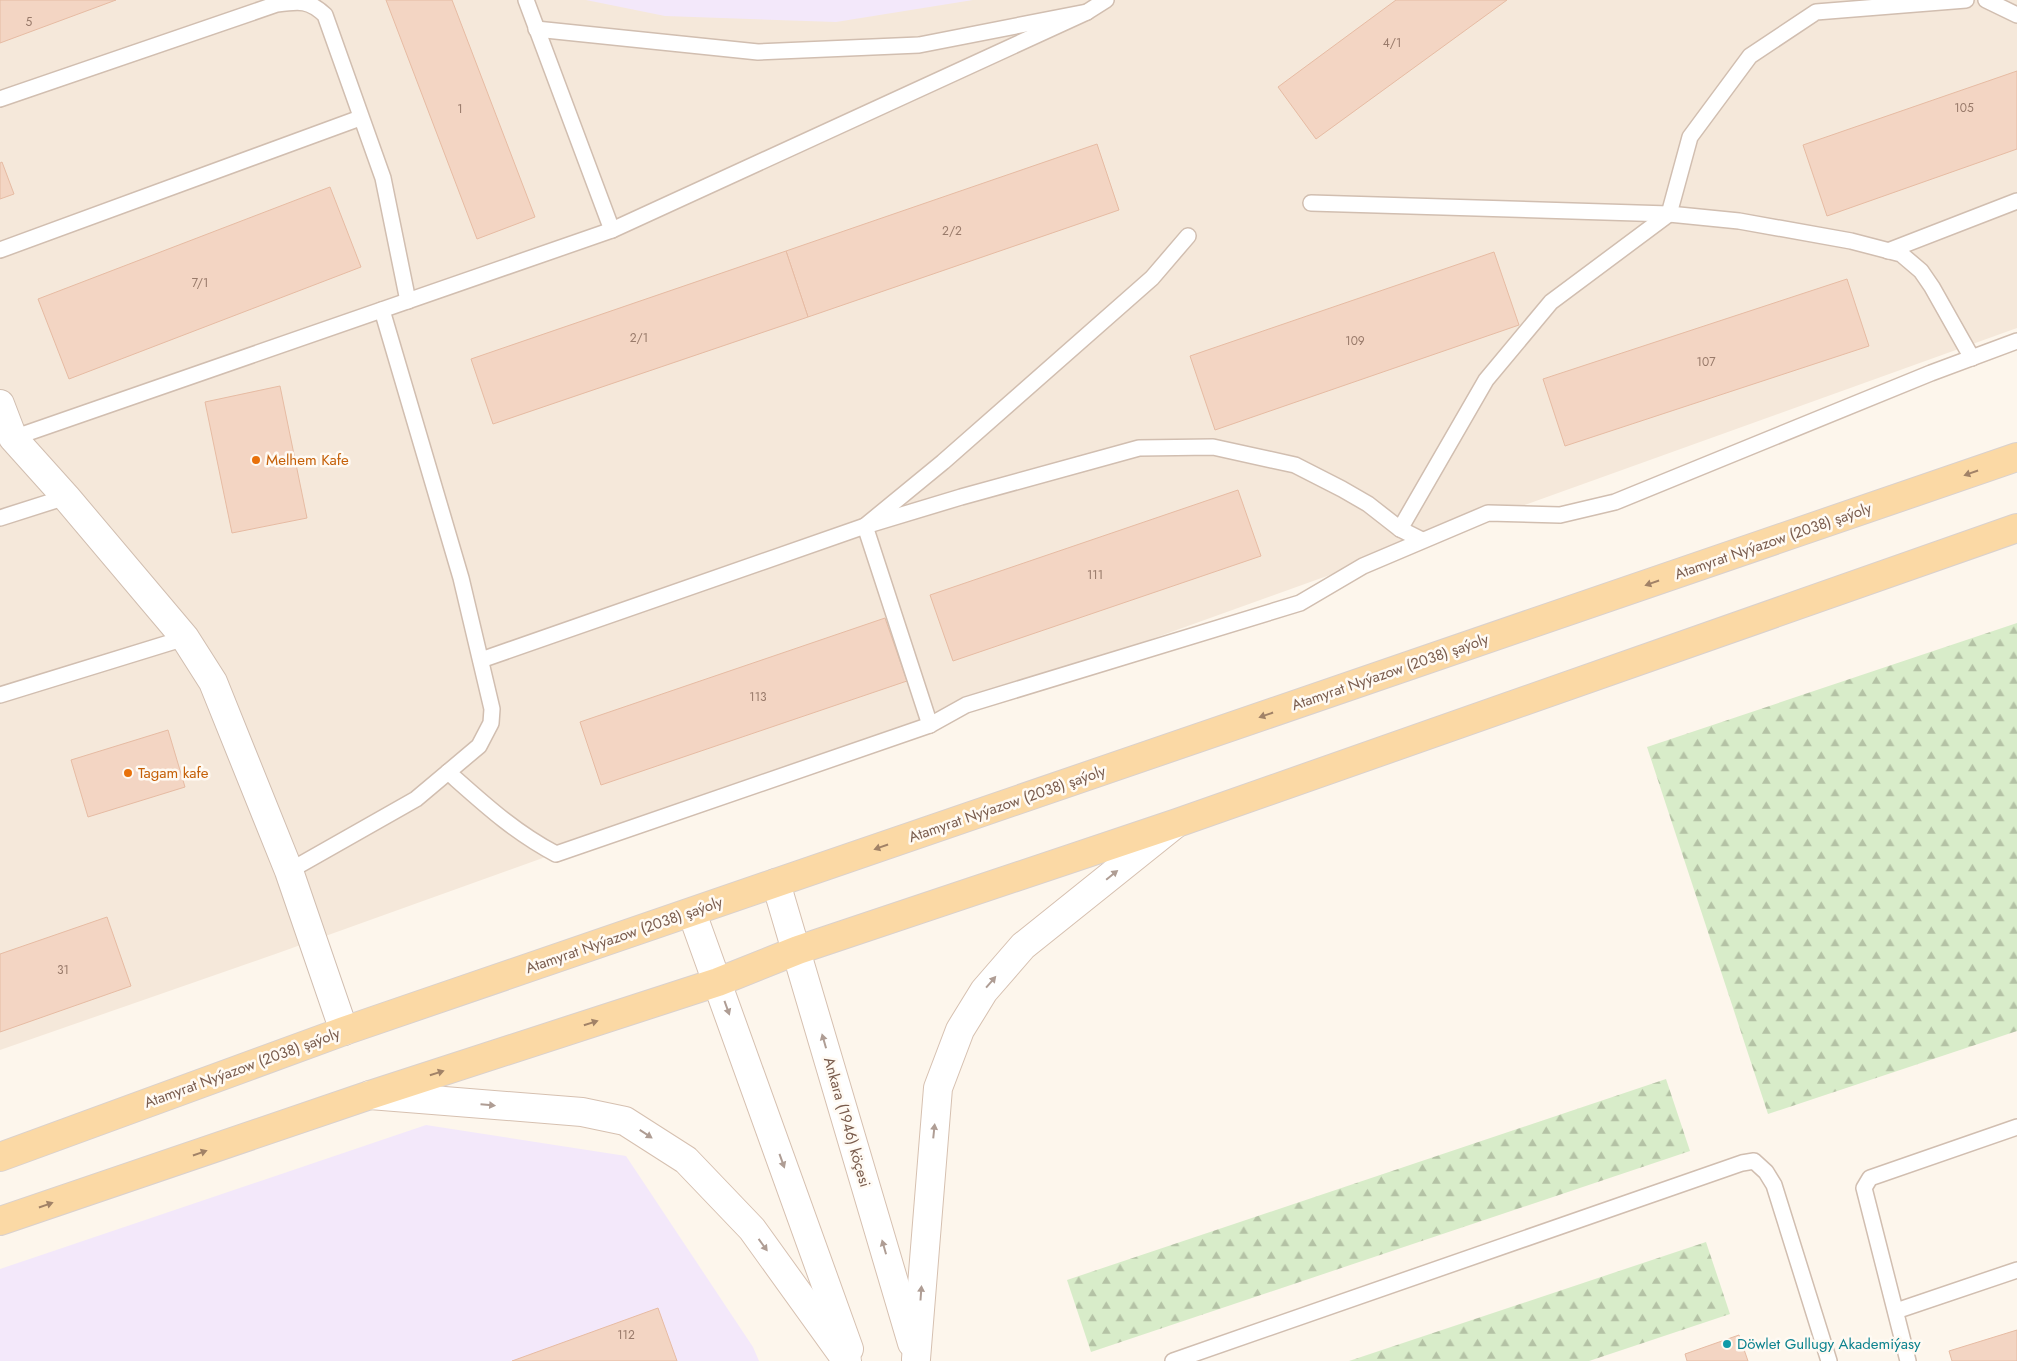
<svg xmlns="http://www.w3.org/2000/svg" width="2017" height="1361" font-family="Jost,sans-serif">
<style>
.residential{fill:#f5e8da}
.education{fill:#f3e8fa}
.forest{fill:url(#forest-firs)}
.building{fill:#f3d5c3;stroke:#e6bba3}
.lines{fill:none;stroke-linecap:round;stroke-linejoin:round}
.lane-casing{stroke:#d1beb0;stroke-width:18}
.street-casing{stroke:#d1beb0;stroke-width:30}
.secondary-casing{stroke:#d6c0b0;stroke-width:30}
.primary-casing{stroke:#dad1cd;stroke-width:30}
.lane{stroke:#fff;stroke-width:15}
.street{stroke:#fff;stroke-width:28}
.secondary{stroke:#fff;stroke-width:28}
.primary{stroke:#fbd9a5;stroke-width:28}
.oneway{fill:#a18267}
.oneway2{fill:#af9d94}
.food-dot{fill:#e8710a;stroke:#fffaf3;stroke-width:2}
.culture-dot{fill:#0f9aa8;stroke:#fffaf3;stroke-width:2}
.labels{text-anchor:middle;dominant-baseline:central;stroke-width:5;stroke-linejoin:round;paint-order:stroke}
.number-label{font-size:12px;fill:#987a6a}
.food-label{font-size:15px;fill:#c56008;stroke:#fffaf3;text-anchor:start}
.street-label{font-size:15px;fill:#7a5c4d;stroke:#fffaf3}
.culture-label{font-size:15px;fill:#0d838f;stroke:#fffaf3;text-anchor:start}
</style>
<defs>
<pattern id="forest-firs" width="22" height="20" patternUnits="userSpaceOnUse" patternTransform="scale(1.25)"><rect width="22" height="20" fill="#d8ecc9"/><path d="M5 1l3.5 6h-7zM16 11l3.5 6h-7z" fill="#b4c2a5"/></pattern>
</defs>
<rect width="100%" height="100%" fill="#fdf6ec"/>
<path class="residential" d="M0,0h2017v328l-1736,624 -281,98z"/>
<g class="education">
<path d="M586,0h387l-137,22 -171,-6z"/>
<path d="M426,1125l200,31 127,191 6,14h-759v-92z"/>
</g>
<g class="forest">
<path d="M2017,623v408l-249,83 -121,-367z"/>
<path d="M1666,1079l24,72 -599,201 -24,-72z"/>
<path d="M1706,1242l24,72 -141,47h-240z"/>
</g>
<g class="building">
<path d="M0,0h116l-116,43z"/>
<path d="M386,0h66l83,217 -58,22z"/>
<path d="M1396,0h111l-191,139 -38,-52z"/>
<path d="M2017,71v78l-190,67 -24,-71z"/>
<path d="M1097,144l22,66 -311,107 -22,-66z"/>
<path d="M2,162l12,32 -14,5v-36z"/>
<path d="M330,187l31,80 -292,112 -31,-80z"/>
<path d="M786,251l22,66 -315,107 -22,-65z"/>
<path d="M1494,252l25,73 -304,105 -25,-74z"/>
<path d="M1847,279l22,67 -304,100 -22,-67z"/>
<path d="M280,386l27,132 -75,15 -27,-131z"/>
<path d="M1238,490l23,66 -308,105 -23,-66z"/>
<path d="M885,618l22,63 -306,104 -21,-63z"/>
<path d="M168,730l17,57 -97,30 -17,-57z"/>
<path d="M107,917l24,69 -131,46v-78z"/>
<path d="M658,1308l19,53h-165z"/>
<path d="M2017,1330v31h-65l-3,-10z"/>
<path d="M1739,1335l9,26h-61l-2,-7z"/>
</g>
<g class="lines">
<defs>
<g id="lane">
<path d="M526,0l86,230"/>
<path d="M1986,0l31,15"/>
<path d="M536,29l222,23 161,-7 168,-33 19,-12"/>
<path d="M0,99l277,-95c23,-3 32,-4 48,11l58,163 25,123"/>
<path d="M1311,203l358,11 70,7 112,20 50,13 20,17 11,16 40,71"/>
<path d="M0,250l360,-132"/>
<path d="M1888,251l129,-50"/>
<path d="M13,438l599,-208 475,-218"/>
<path d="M0,518l66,-21"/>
<path d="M1400,529l86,-149 65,-78 118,-88 21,-77 60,-81 66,-44 150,-12"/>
<path d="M481,660l384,-134 96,-29 178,-49 74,-1 82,18 47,24 26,15 32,25 22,11"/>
<path d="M0,695l185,-57"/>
<path d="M930,725l-65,-199 78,-64 209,-184 36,-42"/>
<path d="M448,772c35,31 66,60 108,82l374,-129 36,-20 334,-102 63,-37 125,-53 72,2 55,-13 316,-129 86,-32"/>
<path d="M289,871l127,-72 63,-53 12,-23 1,-14 -31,-131 -79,-268"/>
<path d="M1896,1311l121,-41"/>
<path d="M1173,1361l569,-198 12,-2 12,11 8,13 55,176"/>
<path d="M1908,1361l-44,-173 6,-10 147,-51"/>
</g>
<path id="street" d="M0,404l13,34 53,59 119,141 28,44 76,189 55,160"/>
<g id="secondary">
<path d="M776,883l136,460"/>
<path d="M692,913l157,436"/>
<path d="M370,1095l212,17 43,9 61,39 66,69 95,132"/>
<path d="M916,1359l22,-271 22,-58 24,-39 39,-45 151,-121"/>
</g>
<g id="primary">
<path d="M0,1157l344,-126 1673,-574"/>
<path d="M0,1221l370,-126 348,-113 80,-32 379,-127 840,-295"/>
</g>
</defs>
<use href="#lane" class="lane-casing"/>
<use href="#street" class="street-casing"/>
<use href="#secondary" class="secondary-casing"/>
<use href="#primary" class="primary-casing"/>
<use href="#lane" class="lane"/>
<use href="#street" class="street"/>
<use href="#secondary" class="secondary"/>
<use href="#primary" class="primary"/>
</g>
<defs><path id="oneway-solid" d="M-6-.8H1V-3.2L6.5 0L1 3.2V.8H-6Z" transform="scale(1.25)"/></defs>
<g class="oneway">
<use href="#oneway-solid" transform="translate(1971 473) rotate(161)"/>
<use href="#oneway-solid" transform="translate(1652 583) rotate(161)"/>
<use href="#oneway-solid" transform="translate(1266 715) rotate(161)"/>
<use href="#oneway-solid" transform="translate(881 847) rotate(161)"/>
<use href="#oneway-solid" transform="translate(591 1023) rotate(-18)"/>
<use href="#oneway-solid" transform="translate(437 1073) rotate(-18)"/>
<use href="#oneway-solid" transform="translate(200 1153) rotate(-19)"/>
<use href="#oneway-solid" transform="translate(46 1205) rotate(-19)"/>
</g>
<g class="oneway2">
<use href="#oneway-solid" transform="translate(1112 875) rotate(-39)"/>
<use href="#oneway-solid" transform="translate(991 982) rotate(-49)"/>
<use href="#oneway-solid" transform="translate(727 1008) rotate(70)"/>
<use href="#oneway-solid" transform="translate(824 1041) rotate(-106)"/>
<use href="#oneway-solid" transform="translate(488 1105) rotate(5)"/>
<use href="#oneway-solid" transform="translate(934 1131) rotate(-84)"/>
<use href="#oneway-solid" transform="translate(646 1134) rotate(33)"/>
<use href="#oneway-solid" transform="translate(782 1161) rotate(70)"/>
<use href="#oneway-solid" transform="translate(763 1245) rotate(54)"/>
<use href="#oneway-solid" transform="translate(884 1247) rotate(-106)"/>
<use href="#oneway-solid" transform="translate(921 1293) rotate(-86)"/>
</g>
<g class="food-dot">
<circle cx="256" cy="460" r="5"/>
<circle cx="128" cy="773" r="5"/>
</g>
<circle class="culture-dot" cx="1727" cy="1344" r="5"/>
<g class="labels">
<g class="number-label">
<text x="29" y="22">5</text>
<text x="1392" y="43">4/1</text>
<text x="1964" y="108">105</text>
<text x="460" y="109">1</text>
<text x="952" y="231">2/2</text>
<text x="200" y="283">7/1</text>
<text x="639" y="338">2/1</text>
<text x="1355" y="341">109</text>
<text x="1706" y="362">107</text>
<text x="1095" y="575">111</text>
<text x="758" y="697">113</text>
<text x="63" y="970">31</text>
<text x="626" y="1335">112</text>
</g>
<g class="food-label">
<text x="266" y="460">Melhem Kafe</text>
<text x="138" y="773">Tagam kafe</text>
</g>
<g class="street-label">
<text transform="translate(1773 541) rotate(-19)">Atamyrat Nyýazow (2038) şaýoly</text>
<text transform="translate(1390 672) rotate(-19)">Atamyrat Nyýazow (2038) şaýoly</text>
<text transform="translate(1007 804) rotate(-19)">Atamyrat Nyýazow (2038) şaýoly</text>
<text transform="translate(624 935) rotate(-19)">Atamyrat Nyýazow (2038) şaýoly</text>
<text transform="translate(242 1068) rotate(-20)">Atamyrat Nyýazow (2038) şaýoly</text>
<text transform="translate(847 1122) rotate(74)">Ankara (1946) köçesi</text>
</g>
<g class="culture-label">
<text x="1737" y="1344">Döwlet Gullugy Akademiýasy</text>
</g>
</g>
</svg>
